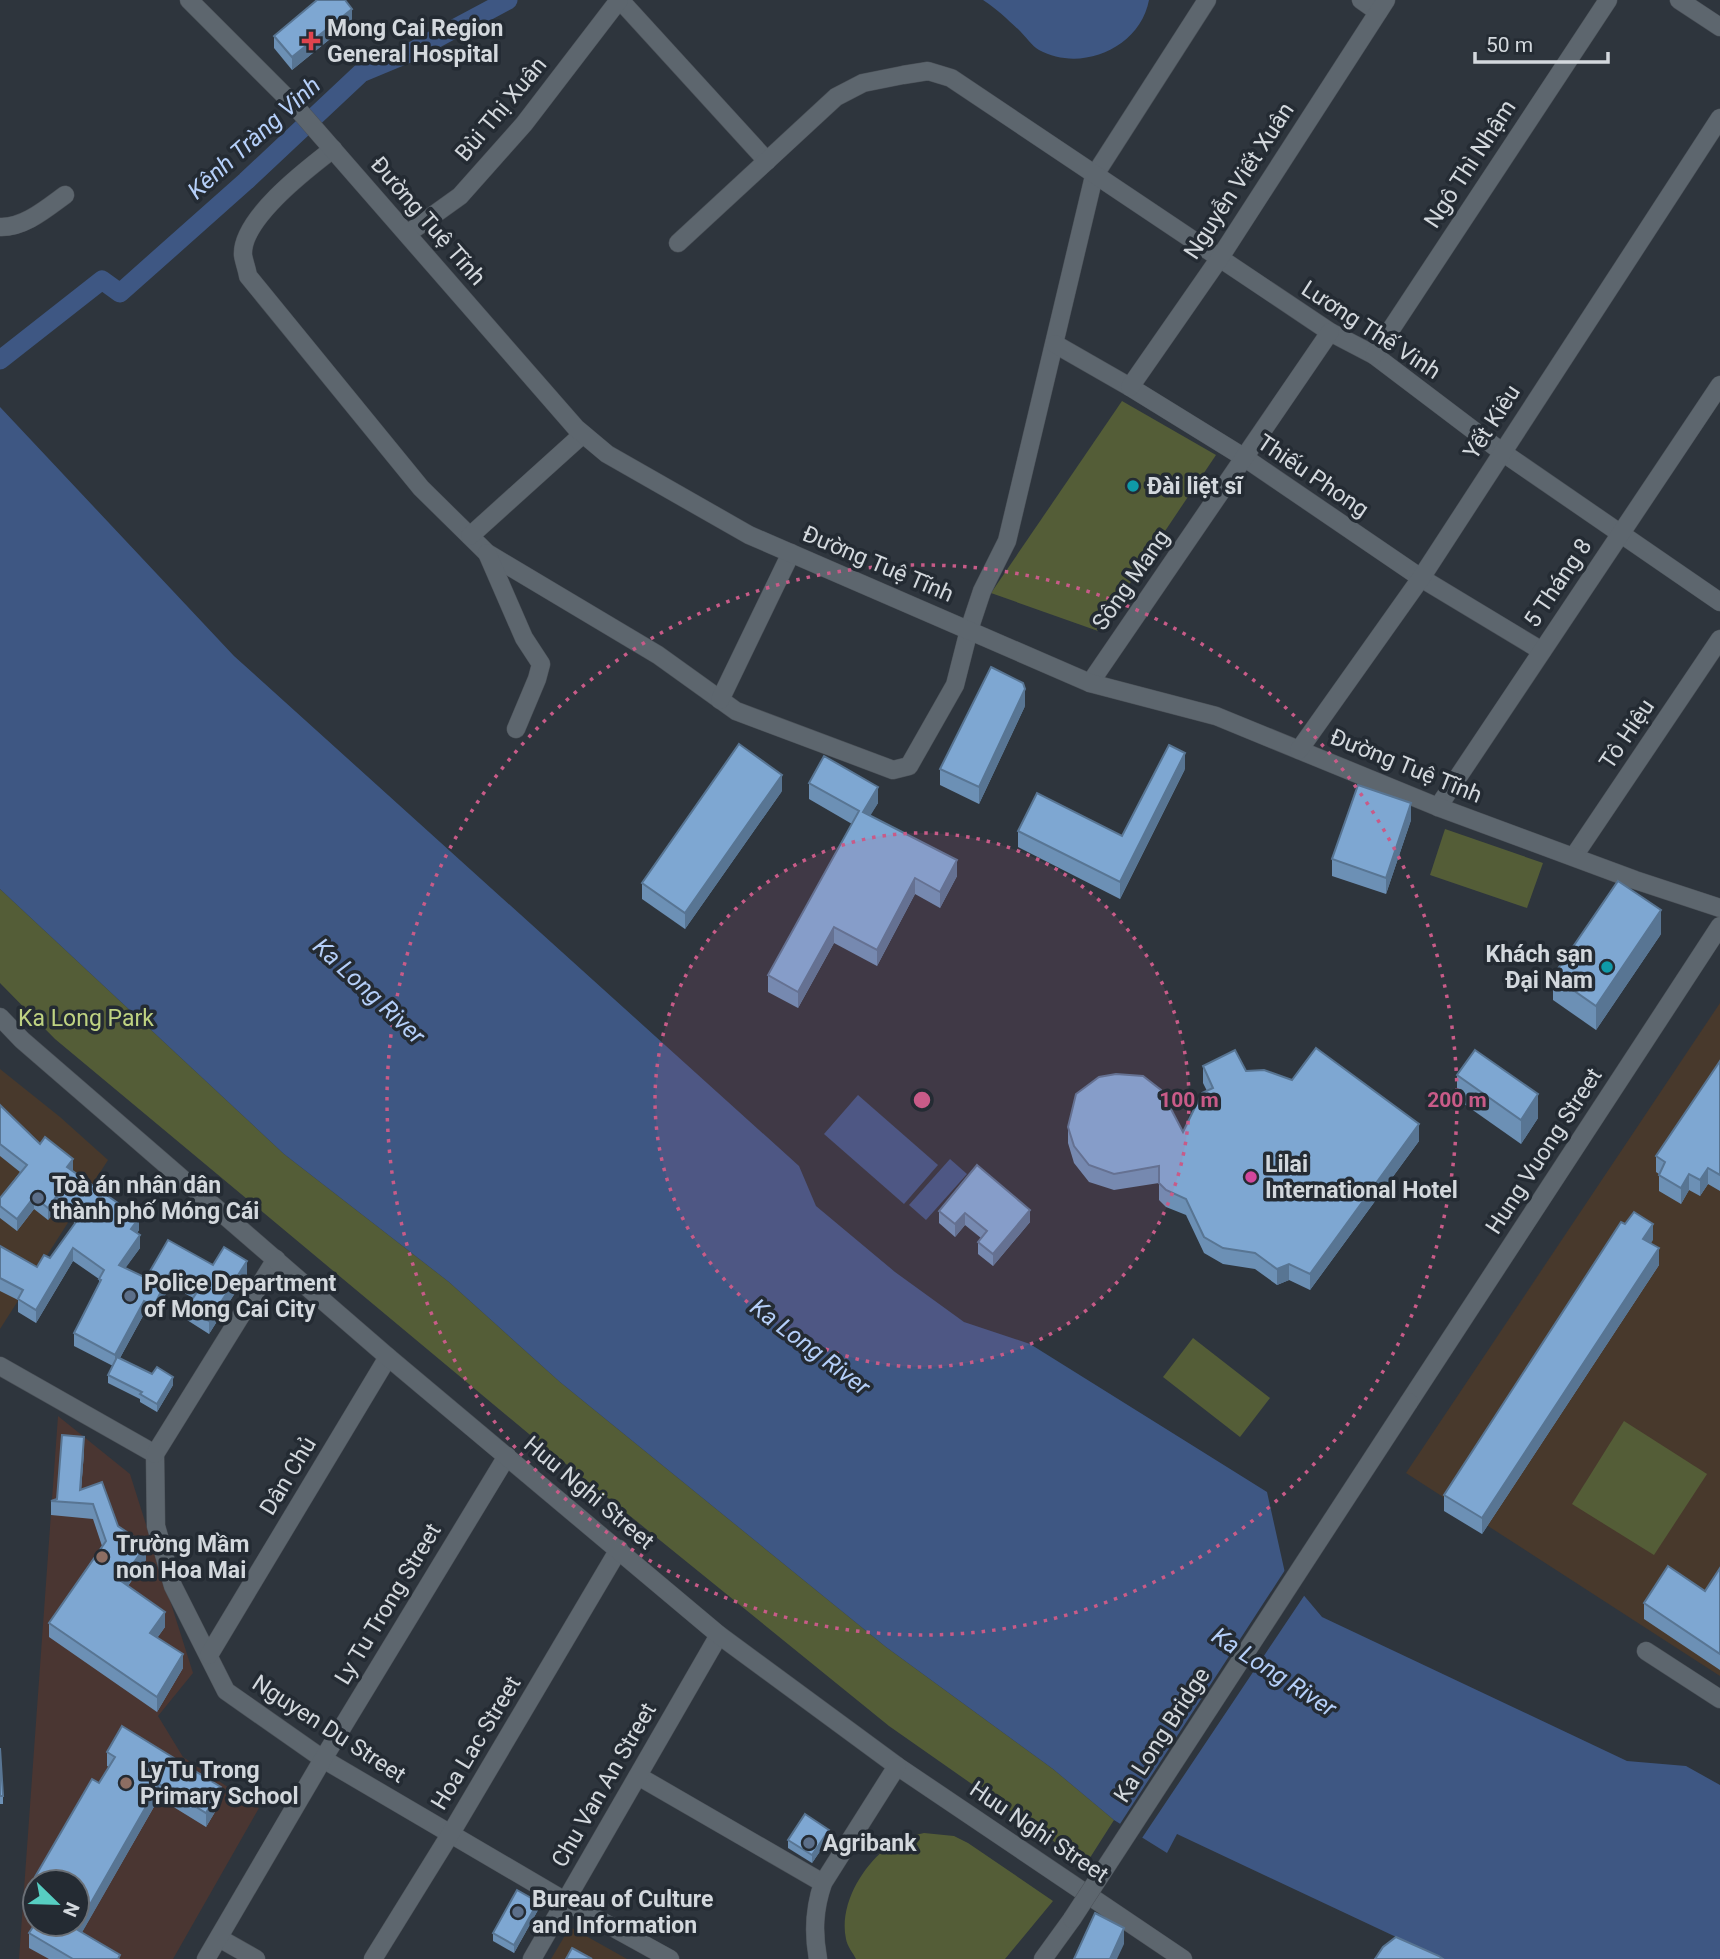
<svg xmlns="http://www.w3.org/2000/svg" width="1720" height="1959" font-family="Roboto,sans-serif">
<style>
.commercial{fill:#48392c}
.education{fill:#4a3632;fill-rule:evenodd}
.green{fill:#545d37}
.water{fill:#3e5783}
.pier{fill:#2e353d}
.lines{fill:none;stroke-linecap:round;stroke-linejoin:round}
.canal{stroke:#3e5783;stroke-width:19}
.minor-casing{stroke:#4b5158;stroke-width:19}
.tertiary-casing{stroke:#4b5158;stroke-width:19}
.secondary-casing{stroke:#4b5158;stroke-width:19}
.minor{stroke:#5d666e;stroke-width:18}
.tertiary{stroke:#5d666e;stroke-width:18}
.secondary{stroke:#5d666e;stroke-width:18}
.secondary-bridge-casing{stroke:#4b5158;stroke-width:19;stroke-linecap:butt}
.secondary-bridge{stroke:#5d666e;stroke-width:18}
.wall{fill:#6c90b5}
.shaded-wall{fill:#587593}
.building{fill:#7ea7d2;stroke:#587593;stroke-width:2}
.ring{fill:none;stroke:#c85b88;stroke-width:3.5;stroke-dasharray:3.5 7}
.health-dot{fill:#e0444e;stroke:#242b33;stroke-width:2.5}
.culture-dot{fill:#0f9aa8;stroke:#242b33;stroke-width:2.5}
.hotel-dot{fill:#d1479c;stroke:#242b33;stroke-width:2.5}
.service-dot{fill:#5c6f8a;stroke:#242b33;stroke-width:2.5}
.education-dot{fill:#8d6e63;stroke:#242b33;stroke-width:2.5}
.labels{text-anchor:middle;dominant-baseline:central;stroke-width:7;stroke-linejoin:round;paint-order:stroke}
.poi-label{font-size:23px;font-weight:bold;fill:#d3d8dd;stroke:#242b33;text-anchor:start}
.street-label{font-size:23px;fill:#d3d8dd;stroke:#242b33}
.park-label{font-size:23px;fill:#bfd382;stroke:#242b33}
.water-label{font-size:24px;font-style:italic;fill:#b5cff9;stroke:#242b33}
.centre{fill:#c85b88;stroke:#242b33;stroke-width:3.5}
.ring-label{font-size:21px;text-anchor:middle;font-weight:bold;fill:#c85b88;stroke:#242b33;stroke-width:7;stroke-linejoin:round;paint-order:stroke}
</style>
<rect width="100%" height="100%" fill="#2e353d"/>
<g class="commercial">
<path d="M1720,1003v673l-314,-203z"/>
<path d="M0,1069l60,48 48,43 -108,169z"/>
<path d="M570,1927l57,32h-76z"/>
</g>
<path class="education" d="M58,1416l72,58 63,199 -35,43 25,41 76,51 -86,151h-154zM35,1882h42v42h-42z"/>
<g class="green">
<path d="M1122,401l94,54 -118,176 -107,-38z"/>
<path d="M1445,829l98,34 -16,45 -97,-33z"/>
<path d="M0,889l284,265 165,128 111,100 326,265 167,122 61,51 -28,44 -197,-138 -360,-292 -474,-395 -55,-56z"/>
<path d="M1193,1338l77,60 -30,39 -77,-60z"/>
<path d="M1624,1421l83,53 -53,81 -82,-51z"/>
<path d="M924,1833l30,3 14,7 85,58 -48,58h-149c-3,-6 -9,-13 -10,-20 -7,-32 14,-69 38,-89 12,-10 26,-14 40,-17z"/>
</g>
<g class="water">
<path d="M983,0h166c-9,48 -68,73 -110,50 -7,-4 -13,-13 -19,-19 -12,-11 -23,-22 -37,-31z"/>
<path d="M0,407l234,249 565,510 17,40 79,66 69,50 66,22 237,148 18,81 37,44 305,144 59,5 34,19v174h-277l-266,-125 -10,19 -53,-33 -61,-51 -167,-122 -326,-265 -111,-100 -165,-128 -284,-265z"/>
<path d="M858,1095l80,70 -34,39 -80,-70z"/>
<path d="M950,1159l17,15 -41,46 -17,-15z"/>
</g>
<path class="pier" d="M1287,1567l1,4 18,22 -166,248 -22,-14z"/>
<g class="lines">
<path class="canal" d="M0,360l102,-80 18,13 126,-112 115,-108 48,-20 99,-53"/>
<defs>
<g id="minor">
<path d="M620,0l147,161"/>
<path d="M1361,0l17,12"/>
<path d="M1679,0l41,27"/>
<path d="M333,149c-26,20 -92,70 -90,106 1,7 4,14 5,21l173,212 66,65 171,102 78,56 157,59 16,-4 46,-81 14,-55 13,-39 25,-50 87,-365 113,-176"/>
<path d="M0,227c24,1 47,-19 65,-32"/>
<path d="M407,234l53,-38 64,-72 95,-124"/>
<path d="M678,243l158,-146 27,-14 40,-8 25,-4 23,7 379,254 44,23 128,97 218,150"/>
<path d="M1055,344l75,43 115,71 176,120 121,73"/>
<path d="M1374,355l234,-355"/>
<path d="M1130,387l89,-128 167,-259"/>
<path d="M470,536l113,-102"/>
<path d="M487,553l37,85 17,26 -4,15 -21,50"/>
<path d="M1090,683l240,-351"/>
<path d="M720,700l71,-147"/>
<path d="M1438,807l282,-422"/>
<path d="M1574,856l146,-217"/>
<path d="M0,1366l155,88 1,72 17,60 53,105 97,68 242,142 105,58"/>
<path d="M155,1454l121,-195"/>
<path d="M1646,1651l74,48"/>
<path d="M209,1655l179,-298"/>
<path d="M638,1776l185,107"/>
<path d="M219,1938l37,21"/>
<path d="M206,1959l117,-200 184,-303"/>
<path d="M373,1959l78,-126 168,-284"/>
<path d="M532,1959l187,-324"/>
</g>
<g id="tertiary">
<path d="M189,0l106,106 281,322 31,26 142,81 341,148 126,33 222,91 197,73 85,28"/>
<path d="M1299,750l122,-172 299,-460"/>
<path d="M0,1017l22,23 366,317 331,278 178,131 286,193"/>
<path d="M818,1959c-5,-27 -4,-50 5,-76l74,-117"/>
</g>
<g id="secondary">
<path d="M1409,1402l311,-476"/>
<path d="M1043,1959l29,-40"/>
</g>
</defs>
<use href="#minor" class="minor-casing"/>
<use href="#tertiary" class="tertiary-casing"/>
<use href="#secondary" class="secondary-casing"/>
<use href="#minor" class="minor"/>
<use href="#tertiary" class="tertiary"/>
<use href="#secondary" class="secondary"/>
<defs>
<path id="secondary-bridge" d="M1072,1919l337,-517"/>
</defs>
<use href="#secondary-bridge" class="secondary-bridge-casing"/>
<use href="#secondary-bridge" class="secondary-bridge"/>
</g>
<g class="wall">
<path d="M352,21l-60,49 -18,-22v-12z"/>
<path d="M1025,706l-46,98 -39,-19v-16z"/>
<path d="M1185,769l-65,130 -102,-52v-16l104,5z"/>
<path d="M809,783l69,20 -8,12 87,61 -17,32 -25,-14 -38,72 -43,-23 -36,65 -30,-16v-17l84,-151 -43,-25z"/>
<path d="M782,791l-97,138 -43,-30v-16z"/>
<path d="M1411,820l-25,74 -54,-18v-17z"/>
<path d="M1661,934l-65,96 -43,-30v-24z"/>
<path d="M1720,1061v130l-12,-7 -8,12 -11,-6 -8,14 -22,-13v-17l-3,-2v-16z"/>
<path d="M1203,1066l43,5 173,70 -109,149 -21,-10 -12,5 -22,-16 -32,-5 -19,-11 -18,-38 -20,-8 -7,-7v-17l-45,7 -25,-8 -15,-19 -6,-20v-16l115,5 24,-41 -4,-8z"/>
<path d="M1457,1075l81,43 -17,26 -64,-45z"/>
<path d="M0,1105l40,39 33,27 66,59 -2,3 3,15 -15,20 21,10 22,-38 45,25 34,9 -38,60 -22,-14v-13l6,-9 -23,-13 -16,34 -10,-5 -24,44 53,27 -16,27 -17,-10v-3l-32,-16v-8l5,-9 -39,-20v-13l25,-50v-4l-26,-18 -37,62 -18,-11v-12l-18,-9v-45l37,21 13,-9 25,-35 -19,-13 -8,10 -14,-11 -17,22 -17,-13v-20l20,-26 -20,-16z"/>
<path d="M1030,1210v12l-37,44 -15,-12v-12l3,-4 -16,-13 -10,12 -16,-14v-12z"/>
<path d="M1653,1240l-2,3 8,22 -177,269 -38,-23v-16z"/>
<path d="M84,1452l-3,38 37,36 28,34 -18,26 37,41 -8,11 26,30 -26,44 -108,-75v-14l53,-77 -9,-27 -42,-4v-14l6,-2z"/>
<path d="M1720,1568v102l-76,-51v-16l61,-12z"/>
<path d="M0,1748l3,48v8h-3z"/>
<path d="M107,1752l114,50 -15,25 -47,-29 -77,134 38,27h-71l-20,-11v-15l48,-51h-42v-5l74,-110 -2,-1z"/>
<path d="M829,1838l-17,25 -24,-15v-8z"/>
<path d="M538,1910l-24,43 -21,-12v-8z"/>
</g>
<g class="shaded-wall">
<path d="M352,9v12l-60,49v-13z"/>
<path d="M1025,689v17l-46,98v-17z"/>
<path d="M1185,753v16l-65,130v-17z"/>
<path d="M782,775v16l-97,138v-16z"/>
<path d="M878,787v16l-15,25v-16z"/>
<path d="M1411,803v17l-25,74v-16z"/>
<path d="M957,860v16l-17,32v-16z"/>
<path d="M915,878v16l-38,72v-16z"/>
<path d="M1661,910v24l-65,96v-24z"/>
<path d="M834,927v16l-36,65v-16z"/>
<path d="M1538,1094v24l-17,26v-24z"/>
<path d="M1419,1124v17l-109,149v-16z"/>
<path d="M73,1159v13l-6,-5z"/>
<path d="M1708,1168v16l-8,12v-16z"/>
<path d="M1689,1174v16l-8,14v-16z"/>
<path d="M34,1197v12l-17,22v-12z"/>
<path d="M56,1197v13l-8,10v-12z"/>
<path d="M1030,1210v12l-37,44v-12z"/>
<path d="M965,1213v12l-10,12v-13z"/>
<path d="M139,1218v12l-8,11v-12z"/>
<path d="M1653,1224v16l-10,15v-16z"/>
<path d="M140,1235v13l-21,29v-12z"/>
<path d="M73,1248v13l-37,62v-13z"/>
<path d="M1659,1248v17l-177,269v-16z"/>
<path d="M247,1261v13l-38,60v-13z"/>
<path d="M1289,1264v16l-12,5v-16z"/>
<path d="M170,1273v12l-16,34v-13z"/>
<path d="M144,1301v13l-29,53v-12z"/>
<path d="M173,1377v8l-16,27v-8z"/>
<path d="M84,1437v15l-4,53v-15z"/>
<path d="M146,1545v15l-25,36v-15z"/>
<path d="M165,1612v15l-15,21v-15z"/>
<path d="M183,1654v14l-26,44v-15z"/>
<path d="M159,1784v14l-83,145v-14z"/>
<path d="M221,1787v15l-15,25v-14z"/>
<path d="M829,1830v8l-17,25v-8z"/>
<path d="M538,1902v8l-24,43v-8z"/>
<path d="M1124,1928v16l-7,15h-7z"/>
</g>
<g class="building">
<path d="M317,0h28l7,9 -60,48 -18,-21z"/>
<path d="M991,667l32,16 2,6 -46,98 -39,-18z"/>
<path d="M739,744l43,31 -97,138 -43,-30z"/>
<path d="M1169,745l16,8 -65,129 -102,-51 19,-38 85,43z"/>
<path d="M824,756l54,31 -15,25 94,48 -17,32 -25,-14 -38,72 -43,-23 -36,65 -30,-17 91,-164 -50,-28z"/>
<path d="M1358,785l53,18 -25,75 -54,-19z"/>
<path d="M1618,881l43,29 -65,96 -43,-30z"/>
<path d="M1316,1048l103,76 -109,150 -21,-10 -12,5 -22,-16 -32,-5 -19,-11 -18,-38 -20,-9 -7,-7v-17l-45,8 -25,-9 -15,-19 -6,-19 8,-33 23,-17 17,-3 27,2 18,14 22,42 19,-39 11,-5 -10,-22 32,-16 11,21 18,-1 28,10z"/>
<path d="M1475,1050l63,44 -17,26 -64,-45z"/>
<path d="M1720,1061v114l-12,-7 -8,12 -11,-6 -8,14 -22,-13 6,-13 -9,-6z"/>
<path d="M0,1105l40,39 5,-7 28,22 -6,8 72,51 -8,11 9,6 -21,30 27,13 22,-38 45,25 11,-18 23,14 -38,60 -22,-14 12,-18 -29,-16 -16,33 -10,-5 -29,54 -41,-22 27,-53 -2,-1 5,-9 -31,-22 -37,62 -18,-11 5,-9 -23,-12v-32l37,21 7,-12 6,3 31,-43 -25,-18 -8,11 -14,-11 -17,22 -17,-13v-8l27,-33 -27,-21z"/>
<path d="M977,1165l53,45 -37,44 -15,-12 9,-11 -22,-18 -10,11 -16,-13z"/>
<path d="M1634,1212l19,12 -10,15 16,9 -177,270 -38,-23 177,-273 4,2z"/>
<path d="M117,1357l35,17 5,-7 16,10 -16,27 -17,-10 2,-2 -34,-17z"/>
<path d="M62,1435l22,2 -4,53 22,-8 16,44 28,19 -25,36 44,31 -15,21 33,21 -26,43 -108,-74 57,-82 -13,-37 -42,-3 6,-2z"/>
<path d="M1668,1566l37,25 15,-23v86l-76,-51z"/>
<path d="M122,1726l99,61 -15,26 -47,-29 -83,145 44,26 -2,4h-45l-44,-26 6,-9h42v-42h-37l1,-1 -6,-4 57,-98 7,4 16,-26 -8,-5z"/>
<path d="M0,1748l3,48h-3z"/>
<path d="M805,1814l24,16 -17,25 -24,-15z"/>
<path d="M517,1890l21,12 -24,43 -21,-12z"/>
<path d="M1095,1913l29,15 -14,31h-36z"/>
<path d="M1396,1937l43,19 4,3h-68l8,-12z"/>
<path d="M572,1948l20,11h-26z"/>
</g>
<circle cx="922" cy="1100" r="267" fill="#c85b88" fill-opacity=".12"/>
<g class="ring">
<circle cx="922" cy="1100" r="267"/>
<circle cx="922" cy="1100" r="535"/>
</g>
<path class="health-dot" d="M307.5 30.5h7v7h7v7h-7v7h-7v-7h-7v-7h7z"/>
<g class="culture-dot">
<circle cx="1133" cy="486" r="7"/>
<circle cx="1607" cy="967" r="7"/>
</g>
<circle class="hotel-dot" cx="1251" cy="1177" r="7"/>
<g class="service-dot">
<circle cx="38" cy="1198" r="7"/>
<circle cx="130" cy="1296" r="7"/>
<circle cx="809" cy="1843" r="7"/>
<circle cx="518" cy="1912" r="7"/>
</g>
<g class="education-dot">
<circle cx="102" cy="1557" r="7"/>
<circle cx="126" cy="1783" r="7"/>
</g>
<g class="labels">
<g class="poi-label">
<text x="327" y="28">Mong Cai Region<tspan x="327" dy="26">General Hospital</tspan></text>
<text x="1147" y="486">Đài liệt sĩ</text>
<text x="1593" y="954" text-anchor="end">Khách sạn<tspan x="1593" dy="26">Đại Nam</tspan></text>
<text x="1265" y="1164">Lilai<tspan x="1265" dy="26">International Hotel</tspan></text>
<text x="52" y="1185">Toà án nhân dân<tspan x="52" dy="26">thành phố Móng Cái</tspan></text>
<text x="144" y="1283">Police Department<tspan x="144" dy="26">of Mong Cai City</tspan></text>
<text x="116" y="1544">Trường Mầm<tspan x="116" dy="26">non Hoa Mai</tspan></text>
<text x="140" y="1770">Ly Tu Trong<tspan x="140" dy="26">Primary School</tspan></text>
<text x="823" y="1843">Agribank</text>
<text x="532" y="1899">Bureau of Culture<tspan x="532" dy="26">and Information</tspan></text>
</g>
<g class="street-label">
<text transform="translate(501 109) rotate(-50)">Bùi Thị Xuân</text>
<text transform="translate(1470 164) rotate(-57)">Ngô Thì Nhậm</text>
<text transform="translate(1239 181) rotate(-57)">Nguyễn Viết Xuân</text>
<text transform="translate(428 221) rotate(49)">Đường Tuệ Tĩnh</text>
<text transform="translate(1371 330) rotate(33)">Lương Thế Vinh</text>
<text transform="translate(1492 422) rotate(-57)">Yết Kiêu</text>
<text transform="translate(1313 476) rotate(34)">Thiếu Phong</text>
<text transform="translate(878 564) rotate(23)">Đường Tuệ Tĩnh</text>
<text transform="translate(1131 580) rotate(-55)">Sông Mang</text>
<text transform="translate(1558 583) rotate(-56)">5 Tháng 8</text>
<text transform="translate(1627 734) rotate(-56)">Tô Hiệu</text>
<text transform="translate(1406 766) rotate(22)">Đường Tuệ Tĩnh</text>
<text transform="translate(1544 1151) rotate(-57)">Hung Vuong Street</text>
<text transform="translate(288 1476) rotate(-59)">Dân Chủ</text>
<text transform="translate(589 1493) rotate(40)">Huu Nghi Street</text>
<text transform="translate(388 1604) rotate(-59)">Ly Tu Trong Street</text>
<text transform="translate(329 1729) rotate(33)">Nguyen Du Street</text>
<text transform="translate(1162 1735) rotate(-57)">Ka Long Bridge</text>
<text transform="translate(476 1743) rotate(-59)">Hoa Lac Street</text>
<text transform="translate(604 1785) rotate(-60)">Chu Van An Street</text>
<text transform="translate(1039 1832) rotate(34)">Huu Nghi Street</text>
</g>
<g class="park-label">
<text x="86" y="1018">Ka Long Park</text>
</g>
<g class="water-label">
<text transform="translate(254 138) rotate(-42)">Kênh Tràng Vinh</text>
<text transform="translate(369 991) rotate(43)">Ka Long River</text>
<text transform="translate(810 1347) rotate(37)">Ka Long River</text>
<text transform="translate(1274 1672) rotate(33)">Ka Long River</text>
</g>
</g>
<circle cx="922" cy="1100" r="10" class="centre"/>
<g class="ring-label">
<text x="1189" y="1107">100 m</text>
<text x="1457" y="1107">200 m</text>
</g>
<g transform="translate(56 1903) rotate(113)"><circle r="33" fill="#242b33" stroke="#6a7077" stroke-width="2"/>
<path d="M0-5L12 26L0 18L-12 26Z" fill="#57cec2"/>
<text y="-10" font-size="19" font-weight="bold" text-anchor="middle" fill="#d3d8dd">N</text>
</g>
<path d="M1475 52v10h133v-10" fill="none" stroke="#d3d8dd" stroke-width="3.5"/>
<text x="1486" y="52" font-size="21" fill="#d3d8dd" stroke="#242b33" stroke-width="5" paint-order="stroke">50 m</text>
</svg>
